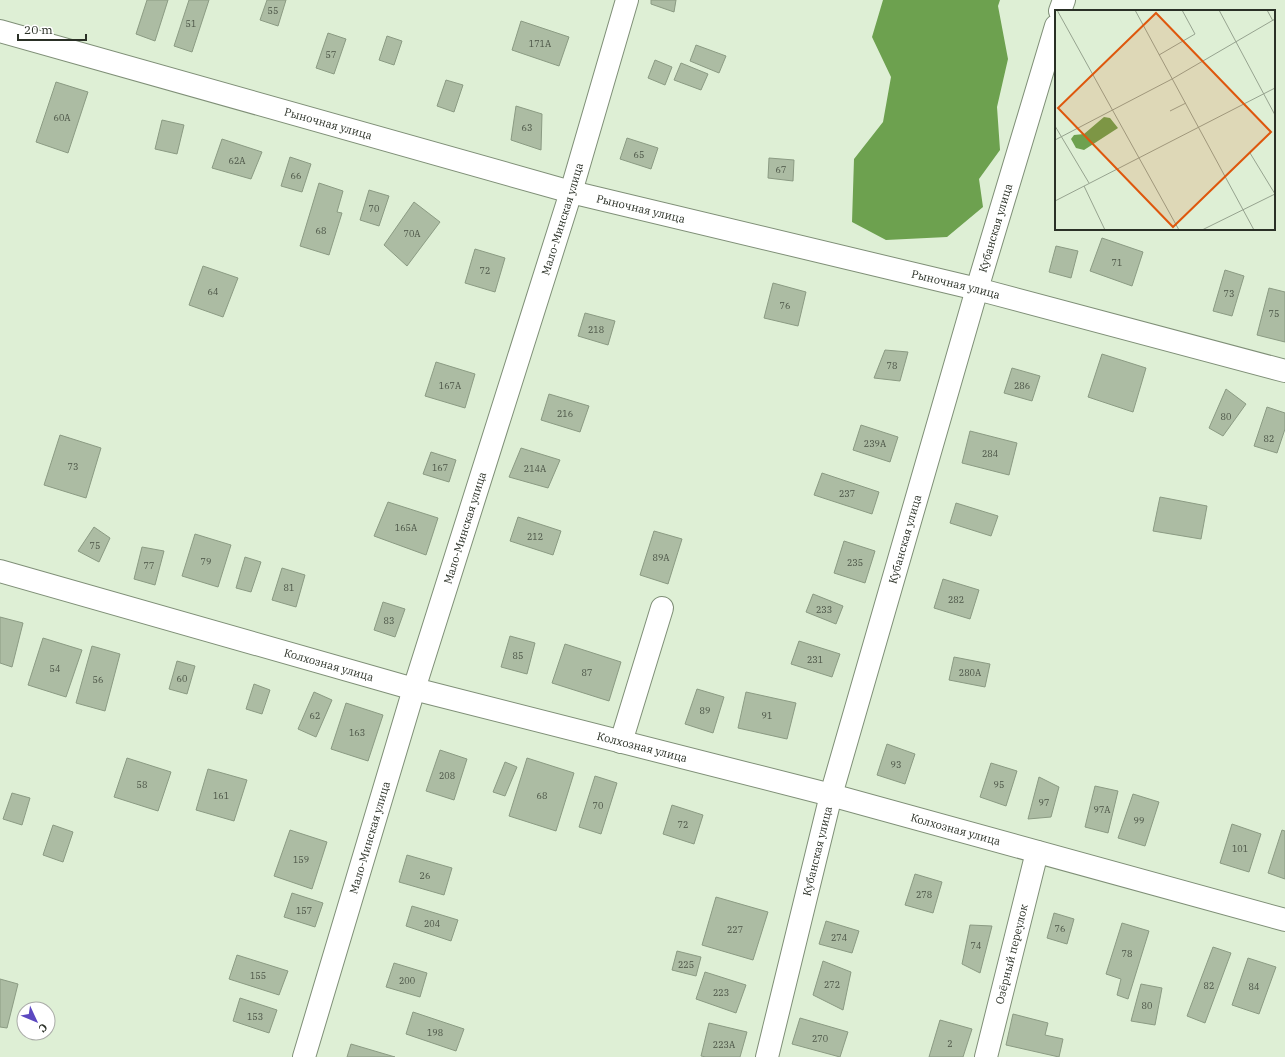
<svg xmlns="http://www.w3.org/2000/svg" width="1285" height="1057" font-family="'IBM Plex Serif',serif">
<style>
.water{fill:#6da14f}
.building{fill:#acbca3;stroke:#8b9b83}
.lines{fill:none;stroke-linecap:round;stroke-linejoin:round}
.minor-casing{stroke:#7f8f77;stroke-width:24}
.minor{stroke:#fff;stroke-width:22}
.labels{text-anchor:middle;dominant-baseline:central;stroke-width:3;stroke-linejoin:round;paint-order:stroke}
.number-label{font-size:9px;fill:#4a5345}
.street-label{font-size:11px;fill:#2a3026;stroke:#fff}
.inset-road{fill:none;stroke:#96a38f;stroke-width:1}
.view{fill:#de570d;fill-opacity:0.15;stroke:#de570d;stroke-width:2}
.inset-edge{fill:none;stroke:#2a3026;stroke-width:2}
</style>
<rect width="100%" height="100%" fill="#deefd5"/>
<path class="water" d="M883,0h117l-2,6 10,53 -11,48 3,43 -21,29 4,28 -36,30 -61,3 -34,-18 2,-63 29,-37 8,-45 -19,-40z"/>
<g class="building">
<path d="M147,0h21l-13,41 -19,-7z"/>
<path d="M189,0h20l-17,52 -18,-6z"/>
<path d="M267,0h19l-8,26 -18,-6z"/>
<path d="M651,0h25l-2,12 -23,-8z"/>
<path d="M521,21l48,16 -10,29 -47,-16z"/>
<path d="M328,33l18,6 -12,35 -18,-6z"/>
<path d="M387,36l15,5 -8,24 -15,-5z"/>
<path d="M696,45l30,11 -7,17 -29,-12z"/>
<path d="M655,60l17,7 -7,18 -17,-7z"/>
<path d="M681,63l27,11 -7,16 -27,-10z"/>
<path d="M446,80l17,5 -9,27 -17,-6z"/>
<path d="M56,82l32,10 -20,61 -32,-11z"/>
<path d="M516,106l26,8 -1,36 -30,-10z"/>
<path d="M162,120l22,5 -7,29 -22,-5z"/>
<path d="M627,138l31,10 -7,21 -31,-10z"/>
<path d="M222,139l40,13 -11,27 -39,-11z"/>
<path d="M290,157l21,7 -9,28 -21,-6z"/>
<path d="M769,158l25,2 -1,21 -25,-3z"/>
<path d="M319,183l24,8 -6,21 5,1 -13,42 -29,-9z"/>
<path d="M369,190l20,6 -10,30 -19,-6z"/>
<path d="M414,202l26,20 -33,44 -23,-21z"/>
<path d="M1102,238l41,14 -11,34 -42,-15z"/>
<path d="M1056,246l22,5 -7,27 -22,-6z"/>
<path d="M475,249l30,9 -10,34 -30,-9z"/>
<path d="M203,266l35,12 -15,39 -34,-12z"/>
<path d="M1225,270l19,6 -12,40 -19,-5z"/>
<path d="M773,283l33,9 -8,34 -34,-8z"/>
<path d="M1269,288l16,4v50l-28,-7z"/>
<path d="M585,313l30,8 -7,24 -30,-9z"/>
<path d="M885,350l23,2 -8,29 -26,-3z"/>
<path d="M1102,354l44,14 -13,44 -45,-15z"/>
<path d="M436,362l39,12 -10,34 -40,-12z"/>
<path d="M1012,368l28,8 -8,25 -28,-8z"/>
<path d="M1226,389l20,15 -23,32 -14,-8z"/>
<path d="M549,394l40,12 -9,26 -39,-12z"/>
<path d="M1267,407l18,6v16l-8,24 -23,-7z"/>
<path d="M861,425l37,12 -8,25 -37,-12z"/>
<path d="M970,431l47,12 -8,32 -47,-12z"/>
<path d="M60,435l41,13 -15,50 -42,-13z"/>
<path d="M521,448l39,12 -12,28 -39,-11z"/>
<path d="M431,452l25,8 -7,22 -26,-8z"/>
<path d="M822,473l57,19 -7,22 -58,-19z"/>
<path d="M1160,497l47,9 -6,33 -48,-8z"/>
<path d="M388,502l50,16 -12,37 -52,-19z"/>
<path d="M956,503l42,13 -7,20 -41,-13z"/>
<path d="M518,517l43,14 -8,24 -43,-14z"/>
<path d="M94,527l16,11 -11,24 -21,-11z"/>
<path d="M654,531l28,8 -14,45 -28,-9z"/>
<path d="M195,534l36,11 -13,42 -36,-11z"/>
<path d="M844,541l31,10 -10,32 -31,-10z"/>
<path d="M142,547l22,4 -9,34 -21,-6z"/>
<path d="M245,557l16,5 -10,30 -15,-4z"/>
<path d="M282,568l23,7 -9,32 -24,-7z"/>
<path d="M943,579l36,11 -9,29 -36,-11z"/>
<path d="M813,594l30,12 -7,18 -30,-12z"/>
<path d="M383,602l22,7 -10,28 -21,-7z"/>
<path d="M0,617l23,6 -11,44 -12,-4z"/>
<path d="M510,636l25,7 -8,31 -26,-7z"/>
<path d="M43,638l39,12 -16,47 -38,-12z"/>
<path d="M799,641l41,13 -8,23 -41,-13z"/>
<path d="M565,644l56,18 -12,39 -57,-18z"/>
<path d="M92,646l28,8 -15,57 -29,-8z"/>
<path d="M954,657l36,7 -5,23 -36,-7z"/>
<path d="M177,661l18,5 -8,28 -18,-5z"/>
<path d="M254,684l16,6 -8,24 -16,-5z"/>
<path d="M697,689l27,8 -11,36 -28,-9z"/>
<path d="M314,692l18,8 -16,37 -18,-8z"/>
<path d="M746,692l50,11 -9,36 -49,-11z"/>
<path d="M346,703l37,12 -15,46 -37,-12z"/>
<path d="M887,744l28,10 -10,30 -28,-9z"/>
<path d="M440,750l27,9 -13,41 -28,-9z"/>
<path d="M127,758l44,14 -13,39 -44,-14z"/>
<path d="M527,758l47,15 -18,58 -47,-15z"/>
<path d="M505,762l12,5 -12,29 -12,-4z"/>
<path d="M991,763l26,8 -11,35 -26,-9z"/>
<path d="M208,769l39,11 -13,41 -38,-11z"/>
<path d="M595,776l22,7 -16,51 -22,-7z"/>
<path d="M1039,777l20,10 -8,30 -23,2z"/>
<path d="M1095,786l23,5 -10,42 -23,-6z"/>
<path d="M12,793l18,5 -8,27 -19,-6z"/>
<path d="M1133,794l26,8 -14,44 -27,-8z"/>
<path d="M672,805l31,10 -9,29 -31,-10z"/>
<path d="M1232,824l29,10 -12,38 -29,-9z"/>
<path d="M53,825l20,7 -10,30 -20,-7z"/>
<path d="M290,830l37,12 -15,47 -38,-13z"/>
<path d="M1282,830l3,1v48l-17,-6z"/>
<path d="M407,855l45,13 -8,27 -45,-13z"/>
<path d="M915,874l27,8 -9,31 -28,-8z"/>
<path d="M292,893l31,10 -8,24 -31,-10z"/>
<path d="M716,897l52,15 -15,48 -51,-15z"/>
<path d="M412,906l46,14 -7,21 -45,-15z"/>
<path d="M1054,913l20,6 -7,25 -20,-6z"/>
<path d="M826,921l33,10 -7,22 -33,-9z"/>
<path d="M1122,923l27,8 -21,68 -11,-4 4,-16 -15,-5z"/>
<path d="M970,925l22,1 -12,47 -18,-9z"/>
<path d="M1213,947l18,6 -26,70 -18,-7z"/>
<path d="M677,951l24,6 -5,19 -24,-6z"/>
<path d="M237,955l51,16 -9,24 -50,-16z"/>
<path d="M1248,958l28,9 -17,47 -27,-9z"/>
<path d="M823,961l28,11 -8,38 -30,-15z"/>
<path d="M394,963l33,10 -7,24 -34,-10z"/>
<path d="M705,972l41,13 -10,28 -40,-14z"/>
<path d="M0,979l18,5 -11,44 -7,-1z"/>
<path d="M1141,984l21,4 -7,37 -24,-4z"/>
<path d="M240,998l37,12 -8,23 -36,-12z"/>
<path d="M413,1012l51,17 -8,22 -50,-17z"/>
<path d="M1013,1014l35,9 -3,12 18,4 -4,18 -53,-12z"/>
<path d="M800,1018l48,14 -8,25 -48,-13z"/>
<path d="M940,1020l32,9 -9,28h-34z"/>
<path d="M709,1023l38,9 -7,25h-34l-5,-1z"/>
<path d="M351,1044l44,13h-48z"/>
</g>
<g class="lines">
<defs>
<g id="minor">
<path d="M1060,11l4,-11"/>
<path id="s1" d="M0,31l571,161 406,97 308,82"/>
<path id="s2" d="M0,571l414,118 417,106 454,125"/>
<path d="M621,742l41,-134"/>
<path id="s3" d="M304,1057l110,-368 157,-497 56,-192"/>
<path id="s4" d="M767,1057l64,-262 146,-506 79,-263"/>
<path id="s5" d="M986,1057l51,-205"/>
</g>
</defs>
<use href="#minor" class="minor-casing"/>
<use href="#minor" class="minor"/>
</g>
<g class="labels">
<g class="number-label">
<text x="273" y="10">55</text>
<text x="191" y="23">51</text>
<text x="540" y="43">171А</text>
<text x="331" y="54">57</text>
<text x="62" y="117">60А</text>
<text x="527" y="127">63</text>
<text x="639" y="154">65</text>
<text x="237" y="160">62А</text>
<text x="781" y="169">67</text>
<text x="296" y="175">66</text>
<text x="374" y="208">70</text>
<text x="321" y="230">68</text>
<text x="412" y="233">70А</text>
<text x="1117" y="262">71</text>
<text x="485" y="270">72</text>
<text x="213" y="291">64</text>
<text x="1229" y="293">73</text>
<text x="785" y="305">76</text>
<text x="1274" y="313">75</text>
<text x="596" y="329">218</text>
<text x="892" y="365">78</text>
<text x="450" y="385">167А</text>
<text x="1022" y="385">286</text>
<text x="565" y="413">216</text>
<text x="1226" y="416">80</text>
<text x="1269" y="438">82</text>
<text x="875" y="443">239А</text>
<text x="990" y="453">284</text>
<text x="73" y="466">73</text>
<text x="440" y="467">167</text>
<text x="535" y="468">214А</text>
<text x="847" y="493">237</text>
<text x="406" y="527">165А</text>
<text x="535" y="536">212</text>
<text x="95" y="545">75</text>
<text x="661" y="557">89А</text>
<text x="206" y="561">79</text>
<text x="855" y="562">235</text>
<text x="149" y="565">77</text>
<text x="289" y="587">81</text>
<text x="956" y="599">282</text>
<text x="824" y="609">233</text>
<text x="389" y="620">83</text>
<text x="518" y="655">85</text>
<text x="815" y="659">231</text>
<text x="55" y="668">54</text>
<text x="587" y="672">87</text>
<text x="970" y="672">280А</text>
<text x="182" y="678">60</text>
<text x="98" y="679">56</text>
<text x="705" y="710">89</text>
<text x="315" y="715">62</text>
<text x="767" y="715">91</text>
<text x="357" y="732">163</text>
<text x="896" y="764">93</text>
<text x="447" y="775">208</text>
<text x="142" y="784">58</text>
<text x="999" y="784">95</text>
<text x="221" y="795">161</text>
<text x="542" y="795">68</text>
<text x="1044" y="802">97</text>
<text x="598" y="805">70</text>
<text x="1102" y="809">97А</text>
<text x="1139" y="820">99</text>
<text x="683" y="824">72</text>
<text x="1240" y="848">101</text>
<text x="301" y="859">159</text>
<text x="425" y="875">26</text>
<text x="924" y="894">278</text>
<text x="304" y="910">157</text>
<text x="432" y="923">204</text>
<text x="1060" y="928">76</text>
<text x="735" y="929">227</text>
<text x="839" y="937">274</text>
<text x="976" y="945">74</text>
<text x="1127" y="953">78</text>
<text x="686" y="964">225</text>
<text x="258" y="975">155</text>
<text x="407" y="980">200</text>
<text x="832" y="984">272</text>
<text x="1209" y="985">82</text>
<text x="1254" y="986">84</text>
<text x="721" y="992">223</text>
<text x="1147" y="1005">80</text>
<text x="255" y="1016">153</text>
<text x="435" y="1032">198</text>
<text x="820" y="1038">270</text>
<text x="950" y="1043">2</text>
<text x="724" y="1044">223А</text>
</g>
<g class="street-label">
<text stroke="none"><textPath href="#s1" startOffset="341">Рыночная улица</textPath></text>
<text stroke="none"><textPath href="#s1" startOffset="665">Рыночная улица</textPath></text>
<text stroke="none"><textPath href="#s3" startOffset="877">Мало-Минская улица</textPath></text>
<text stroke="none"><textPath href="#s4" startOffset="860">Кубанская улица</textPath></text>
<text stroke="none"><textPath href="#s1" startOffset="989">Рыночная улица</textPath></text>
<text stroke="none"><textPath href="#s3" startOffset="553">Мало-Минская улица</textPath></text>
<text stroke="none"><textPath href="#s4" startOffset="536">Кубанская улица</textPath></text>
<text stroke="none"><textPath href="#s2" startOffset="342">Колхозная улица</textPath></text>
<text stroke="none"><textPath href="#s2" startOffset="666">Колхозная улица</textPath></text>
<text stroke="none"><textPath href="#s2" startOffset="990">Колхозная улица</textPath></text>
<text stroke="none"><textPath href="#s3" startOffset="229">Мало-Минская улица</textPath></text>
<text stroke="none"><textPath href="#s4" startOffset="212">Кубанская улица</textPath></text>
<text stroke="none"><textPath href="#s5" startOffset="106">Озёрный переулок</textPath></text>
</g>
</g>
<g transform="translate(1055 10)">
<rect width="220" height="220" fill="#deefd5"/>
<path d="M49,107l6,1 8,10 -34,22 -8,-2 -5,-9 3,-4 10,-1z" fill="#6da14f"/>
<path class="inset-road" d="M2,0l122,220M80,0l119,220M164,0l56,105M212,0l6,11M104,45l36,-21 -13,-24M115,101l16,-8M0,116l34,57M0,130l117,-61 103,-60M195,143l25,41M29,176l21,44M0,191l220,-113M147,220l73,-36"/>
<path class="view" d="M101,3l115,119 -98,95 -115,-119z"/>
<rect width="220" height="220" class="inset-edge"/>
</g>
<g transform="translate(36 1021) rotate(134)"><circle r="19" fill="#ffffff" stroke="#aaaca8"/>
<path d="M0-3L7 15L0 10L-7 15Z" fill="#5c48c0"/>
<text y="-6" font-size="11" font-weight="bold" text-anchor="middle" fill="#2a3026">С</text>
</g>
<path d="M18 34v6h68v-6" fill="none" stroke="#2a3026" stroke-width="2"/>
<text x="24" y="34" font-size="12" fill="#2a3026" stroke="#ffffff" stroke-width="3" paint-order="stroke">20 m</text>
</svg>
